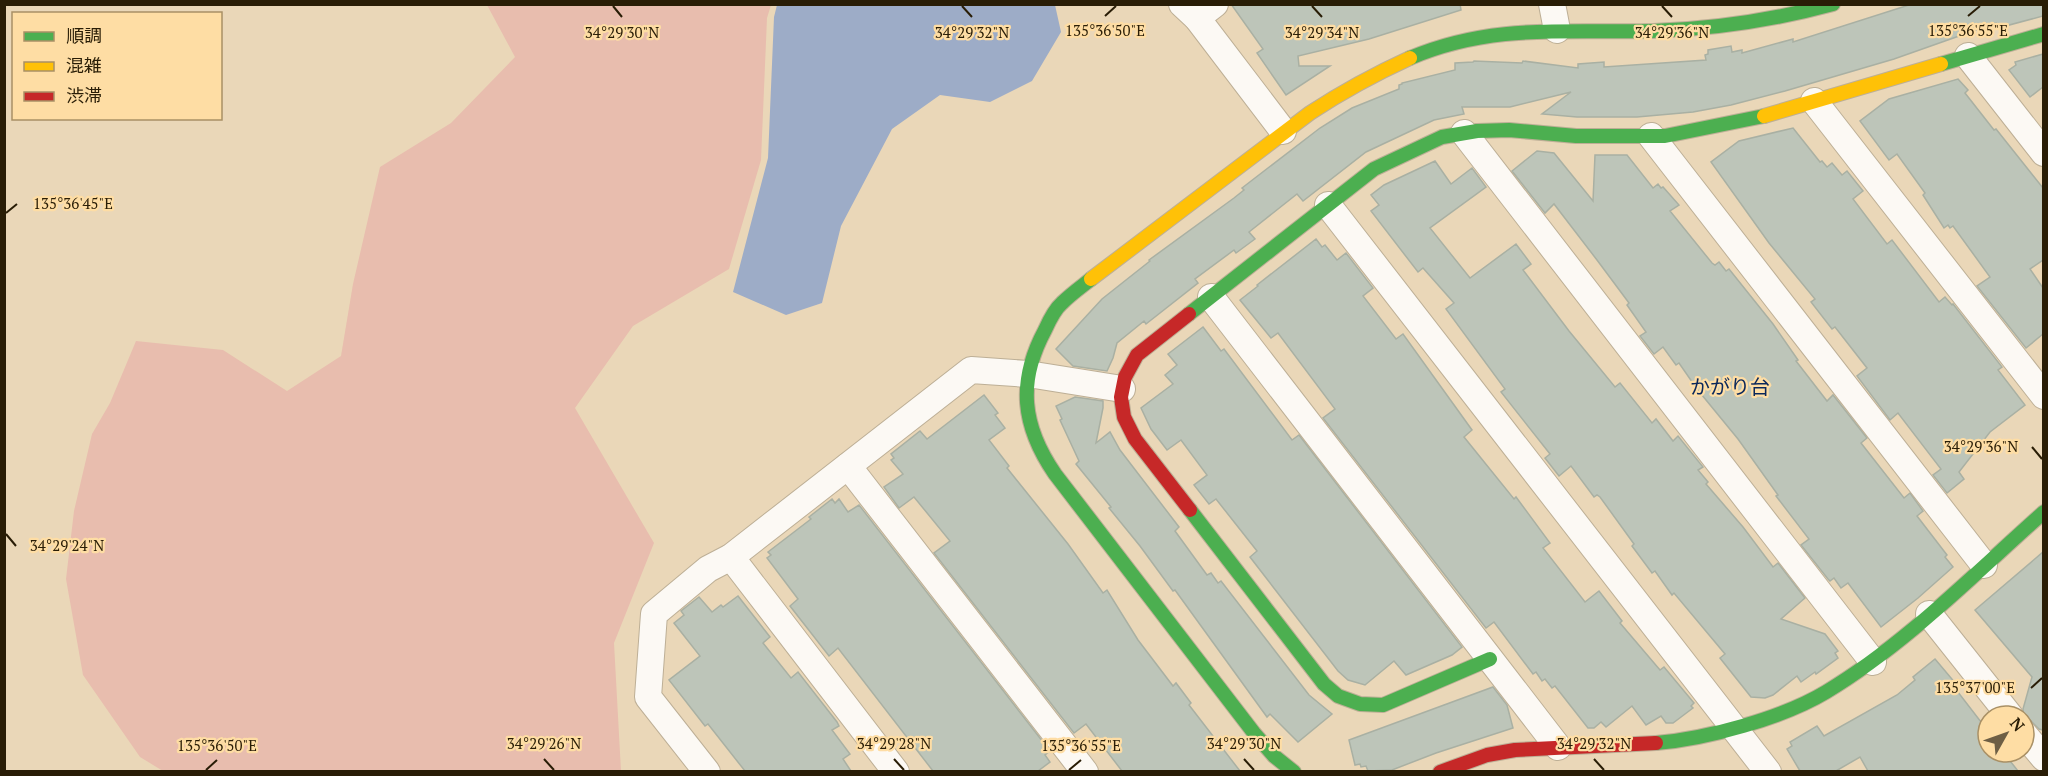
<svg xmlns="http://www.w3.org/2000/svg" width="2048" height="776" font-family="'PT Serif','Noto Sans JP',serif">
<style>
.green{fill:#e8bdae}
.water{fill:#9dacc7}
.building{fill:#bdc5b9;stroke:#a9b0a3;stroke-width:1.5}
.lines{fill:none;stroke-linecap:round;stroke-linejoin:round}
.street-casing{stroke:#bdaf96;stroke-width:28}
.fast-casing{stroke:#bdaf96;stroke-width:16}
.slow-casing{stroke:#bdaf96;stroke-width:16}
.jam-casing{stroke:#bdaf96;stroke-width:16}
.street{stroke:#fcf9f4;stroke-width:26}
.fast{stroke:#4caf50;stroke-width:14}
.slow{stroke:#ffc107;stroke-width:14}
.jam{stroke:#c62828;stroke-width:14}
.ticks{fill:none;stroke:#291d06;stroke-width:2}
.labels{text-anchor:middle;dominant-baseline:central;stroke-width:4.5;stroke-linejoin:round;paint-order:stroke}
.neighbourhood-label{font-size:20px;fill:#0a275b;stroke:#fedda4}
.ticks-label{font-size:15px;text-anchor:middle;fill:#291d06;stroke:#fedda4;stroke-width:4.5;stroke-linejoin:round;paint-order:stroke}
</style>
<rect width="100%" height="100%" fill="#ead7b8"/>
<path class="green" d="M487,5h284l-4,13 -6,142 -32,109 -96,57 -58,82 79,135 -40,100 7,128h-458l-23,-14 -57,-82 -17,-96 8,-68 18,-77 18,-31 26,-62 87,9 64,41 54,-35 12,-72 27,-117 71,-44 64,-66z"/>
<path class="water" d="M777,5h278l6,27 -29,49 -42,21 -50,-7 -48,34 -51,97 -19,77 -36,12 -53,-23 35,-134 6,-141z"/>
<g class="building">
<path d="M1231,4h229l1,6 -92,29 -71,17 1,10h31l-44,29 -29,-42 6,-4z"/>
<path d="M1912,4h131v12l-45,12 -2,-5 -102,36 -109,32 -54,14 -38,7 -56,5h-60l-35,-3 29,-22 -61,15h-48l2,7 -30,6 -68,32 -63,49 -6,-7 -48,38 6,7 -19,14 -2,-3 -39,29 3,4 -52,41 -2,-3 -27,22 -4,15 -6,13 -34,-5 -17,-17 46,-50 48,-38 -1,-1 85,-62 10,-8 -2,-2 78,-60 32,-20 47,-19v-4l3,-1v-1l53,-13v-7l18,-1 1,-1 48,2 1,-2 55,7v-4l26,-2v5l102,-7 -1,-5 3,-1v-4l23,-4 1,6 10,-2v3l51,-14v3z"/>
<path d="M2043,54v33l-13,10 -21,-27 7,-5 -1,-3z"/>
<path d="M1958,79l10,11 -3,3 29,37 2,-1 47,59v72l-13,9 13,19v46l-17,14 -49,-62 13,-9 -37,-51 -3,2 -2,-3 -4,3 -21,-33 2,-2 -28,-39 -8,6 -29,-39 29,-22z"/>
<path d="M1793,128l27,34 2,-1 5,6 5,-4 10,12 5,-4 16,20 -10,8 34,45 5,-4 47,62 6,-5 7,8 1,-1 49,63 -4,3 27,35 -35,27 -31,40 5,7 -17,14 -14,-18 8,-6 -43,-56 -8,7 -33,-44 10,-8 -32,-41 -3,2 -21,-27 4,-3 -46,-56 -58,-81 28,-21z"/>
<path d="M1537,151l17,2 39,48 2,-46h32l26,33 5,-4 3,4 2,-1 16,18 -9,6 42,52 3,2 4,-3 7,9 3,-2 44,55 25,36 -2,1 31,40 6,-6 34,43 -6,5 43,55 6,-5 13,18 -6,5 30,39 -2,2 8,10 -35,31 -37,29 -33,-44 -7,5 -7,-10 -4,3 -2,-2 -27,-34 8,-6 -33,-43 2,-1 -40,-56 -41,-50 -18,-26 -3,2 -13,-18 -9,7 -14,-18 6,-4 -19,-27 2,-2 -32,-43 -43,-56 -9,9 -33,-42z"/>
<path d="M1435,161l16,23 21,-16 14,19 -56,41 40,50 46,-34 15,20 -8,6 46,61 46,56 5,-4 32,40 4,-4 17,22 5,-5 25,31 -5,3 10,12 -2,2 37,43 30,40 5,-4 27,35 -24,21 44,15 13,17 -3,2 3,5 -22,16 -1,-2 -14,10 -4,-6 -24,19 -8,3 -14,-1 -31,-39 5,-4 -51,-61 -2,2 -17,-24 -3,2 -20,-27 2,-2 -34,-47 -3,-2 -3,2 -23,-31 -12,10 -14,-18 5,-4 -49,-62 4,-3 -59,-80 8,-6 -31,-35 -5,4 -47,-61 8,-6 -8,-10 13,-10z"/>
<path d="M1316,239l6,8 3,-2 12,15 9,-7 27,35 -10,8 33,43 7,-5 69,96 -8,7 50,62 2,-2 34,46 -7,5 42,54 14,-11 23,30 -2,2 40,47 4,-3 30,36 -3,3 2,2 -20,15h-7l-5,-7 -15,9 -14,-19 -26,21 -5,-5 -7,6h-6l-33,-42 -3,2 -7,-9 -3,2 -6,-9 -3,2 -39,-52 -8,6 -163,-210 12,-9 -57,-76 -7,5 -31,-38 18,-14 -1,-1z"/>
<path d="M1203,327l18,24 3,-2 68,91 7,-5 163,212 -10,8 -46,20 -12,-14 -29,24 -17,-5 -10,-9 -88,-114 7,-6 -41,-52 -7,5 -15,-19 13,-10 -26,-35 -14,10 -16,-21 -10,-21 32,-24 -8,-9 12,-10 -9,-11z"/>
<path d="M984,395l14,18 -3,2 10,13 -16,12 20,26 -2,2 61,76 35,49 4,-3 31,50 35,46 3,-3 15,20 -2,2 51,66h-118l-36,-47 -12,9 -140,-180 16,-12 -36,-44 -15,11 -15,-21 19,-13 -12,-14 3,-2 -3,-4 29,-23 7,8z"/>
<path d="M1075,397l28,4v7l-7,35 14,-11 10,18 59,77 -4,4 32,44 4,-2 7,10 3,-2 88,114 23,19 -34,28 -28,-28 -3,3 -92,-127 -2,1 -33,-45 -31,-38 2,-1 -35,-43 3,-3 -19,-41 2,-1 -6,-13z"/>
<path d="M832,499l3,4 4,-4 9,13 11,-7 191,246 -5,4 5,7 -12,9h-105l-95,-123 -9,8 -39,-50 8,-7 -31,-41 4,-3 -3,-3 43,-33 -2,-2z"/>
<path d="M2043,552v178l-4,-1 -9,-9 -6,-1 -1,-10 9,-32 -57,-67z"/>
<path d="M738,596l32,41 -7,6 28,35 7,-6 39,50 2,4 -7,4 18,24 -7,5 8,12h-106l-37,-47 -3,2 -36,-46 31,-24 -26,-33 10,-8 -3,-4 18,-14 13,15 9,-7 2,2z"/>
<path d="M1935,659l22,26 -3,2 34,44v21h15l15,19h-150l-8,-14 -24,14h-36l-13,-22 5,-3 -2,-4 27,-16 7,10 73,-41 18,-15 -2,-3z"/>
<path d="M1493,687l14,18 6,23 -77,25 -44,17 -24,1 -2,-5 -5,1 -1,-3 -5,1 -6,-25z"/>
</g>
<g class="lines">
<defs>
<g id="street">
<path d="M1182,4l15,14 86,113"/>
<path d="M1552,4l5,26"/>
<path d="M1197,18l18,-14"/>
<path d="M1968,56l76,97"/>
<path d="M1814,101l230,295"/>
<path d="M1464,133l409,529"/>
<path d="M1651,136l333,429"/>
<path d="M1328,205l440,567"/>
<path d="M1211,297l347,450"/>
<path d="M848,466l237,306"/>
<path d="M731,557l165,215"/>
<path d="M1929,614l81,102"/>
<path d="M2024,734l20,24"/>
<path d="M707,772l-59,-75 6,-83 54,-45 23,-12 240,-187 57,4 94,15"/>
</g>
<g id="fast">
<path d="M1410,58c82,-35 157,-25 243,-27 61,-2 121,-11 180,-27"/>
<path d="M1941,64l103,-30"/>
<path d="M1091,279c-10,8 -20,15 -29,24 -8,7 -13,18 -17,27 -28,52 -23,96 10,144l199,259 20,23 20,16"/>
<path d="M1189,314l185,-145 68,-32 35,-6 32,-1 67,6h89l99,-20"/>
<path d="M1190,510l134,174 14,12 22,8 23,1 107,-46"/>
<path d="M1656,743c50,-4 127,-25 170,-51 80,-48 148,-118 218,-180"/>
</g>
<g id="slow">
<path d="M1764,116l177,-52"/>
<path d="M1091,279l219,-166c32,-21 65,-39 100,-55"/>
</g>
<g id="jam">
<path d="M1189,314l-52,41 -12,22 -4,20 3,20 11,22 55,71"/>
<path d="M1440,772l47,-17 28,-5 141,-7"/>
</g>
</defs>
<use href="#street" class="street-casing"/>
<use href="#fast" class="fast-casing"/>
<use href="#slow" class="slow-casing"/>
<use href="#jam" class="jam-casing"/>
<use href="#street" class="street"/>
<use href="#fast" class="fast"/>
<use href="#slow" class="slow"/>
<use href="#jam" class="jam"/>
</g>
<path class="ticks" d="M613,6l9,11M962,6l10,11M1312,6l10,11M1662,6l10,11M1105,16l11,-10M1968,16l12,-10M6,213l11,-9M2032,447l10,12M6,534l10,12M2031,688l11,-10M544,759l10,11M894,759l10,11M1244,759l10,11M1594,759l10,11M206,770l11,-10M1069,770l12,-10"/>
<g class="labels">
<g class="neighbourhood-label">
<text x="1730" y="386">かがり台</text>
</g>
</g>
<g class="ticks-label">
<text x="1105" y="36">135°36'50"E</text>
<text x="1968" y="36">135°36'55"E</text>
<text x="622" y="38">34°29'30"N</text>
<text x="972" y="38">34°29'32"N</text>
<text x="1322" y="38">34°29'34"N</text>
<text x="1672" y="38">34°29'36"N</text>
<text x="73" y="209">135°36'45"E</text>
<text x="1981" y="452">34°29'36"N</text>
<text x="67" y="551">34°29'24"N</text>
<text x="1975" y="693">135°37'00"E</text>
<text x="544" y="749">34°29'26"N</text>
<text x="894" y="749">34°29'28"N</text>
<text x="1244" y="749">34°29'30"N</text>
<text x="1594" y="749">34°29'32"N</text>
<text x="217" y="751">135°36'50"E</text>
<text x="1081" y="751">135°36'55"E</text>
</g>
<rect width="2048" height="776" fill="none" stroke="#291d06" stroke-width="12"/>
<rect x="12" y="12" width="210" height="108" fill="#fedda4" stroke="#a99065" stroke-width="1.5"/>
<rect x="24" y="32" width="30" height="9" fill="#4caf50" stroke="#a99065" stroke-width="1.5"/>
<text x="66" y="42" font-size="18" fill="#291d06">順調</text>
<rect x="24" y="62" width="30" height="9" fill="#ffc107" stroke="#a99065" stroke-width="1.5"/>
<text x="66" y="72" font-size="18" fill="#291d06">混雑</text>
<rect x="24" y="92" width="30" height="9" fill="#c62828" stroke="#a99065" stroke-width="1.5"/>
<text x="66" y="102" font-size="18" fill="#291d06">渋滞</text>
<g transform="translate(2006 734) rotate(50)"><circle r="28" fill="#fedda4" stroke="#a99065" stroke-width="1.5"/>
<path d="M0-4.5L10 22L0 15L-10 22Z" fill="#6d5e44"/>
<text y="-9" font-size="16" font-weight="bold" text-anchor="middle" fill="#291d06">N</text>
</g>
</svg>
